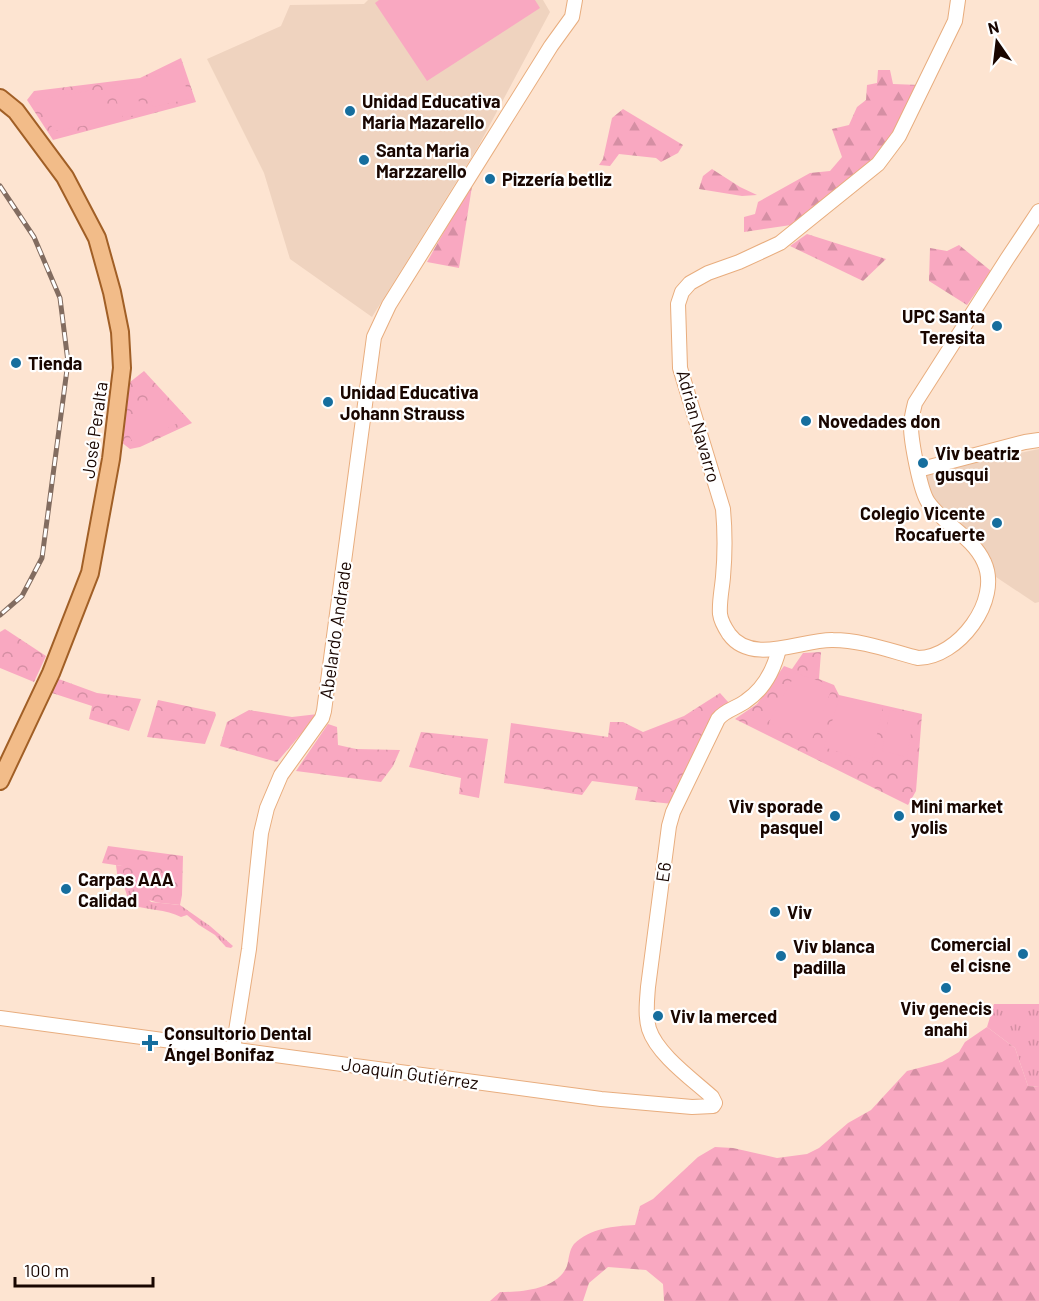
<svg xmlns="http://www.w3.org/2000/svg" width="1039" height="1301" font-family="Barlow,sans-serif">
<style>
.built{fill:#efd3bf}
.grass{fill:url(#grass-tufts)}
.forest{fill:url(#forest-firs)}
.park{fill:url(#park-crowns)}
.pitch{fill:#f9a8c1}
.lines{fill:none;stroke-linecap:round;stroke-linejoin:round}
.minor-casing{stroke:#e8ad7e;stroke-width:16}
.major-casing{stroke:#a15f26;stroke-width:20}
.minor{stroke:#fff;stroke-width:14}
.major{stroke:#f2bc89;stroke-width:16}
.rail-casing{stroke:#826c60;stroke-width:5}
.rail{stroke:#fff;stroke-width:3;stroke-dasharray:9;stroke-linecap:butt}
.poi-dot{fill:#166e9e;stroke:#fff;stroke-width:2}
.labels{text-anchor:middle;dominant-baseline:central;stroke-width:4.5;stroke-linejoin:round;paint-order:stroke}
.poi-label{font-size:18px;font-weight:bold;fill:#190600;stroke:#fff;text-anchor:start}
.street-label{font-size:18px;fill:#190600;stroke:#fff}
</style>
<defs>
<pattern id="grass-tufts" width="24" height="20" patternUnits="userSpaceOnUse" patternTransform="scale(1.5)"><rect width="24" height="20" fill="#f9a8c1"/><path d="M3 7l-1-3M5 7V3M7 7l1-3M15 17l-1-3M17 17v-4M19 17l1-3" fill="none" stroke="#d58fa4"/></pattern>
<pattern id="forest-firs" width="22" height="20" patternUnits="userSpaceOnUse" patternTransform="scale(1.5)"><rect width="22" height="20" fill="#f9a8c1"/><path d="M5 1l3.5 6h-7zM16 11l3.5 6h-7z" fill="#d58fa4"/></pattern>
<pattern id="park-crowns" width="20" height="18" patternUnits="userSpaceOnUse" patternTransform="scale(1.5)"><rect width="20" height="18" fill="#f9a8c1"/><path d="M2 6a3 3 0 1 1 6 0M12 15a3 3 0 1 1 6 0" fill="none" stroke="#d58fa4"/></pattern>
</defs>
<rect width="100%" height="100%" fill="#fde4d1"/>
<g class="built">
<path d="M368,0h175l7,12 -72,135 -106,170 -82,-58 -26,-86 -57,-114 74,-33 9,-21 74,-1z"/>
<path d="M1039,449v153l-4,1 -42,-28 -62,-75 -5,-25 6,-4z"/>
</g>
<g class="grass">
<path d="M116,865l6,1 29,36 29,3 30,21 23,20 -2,2 -5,-1 -11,-12 -16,-10 -12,-10 -6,2c-15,-8 -34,-7 -51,-12l-6,-19 -6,-5z"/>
<path d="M994,1004h45v83l-11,-1 -13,-38 -28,-21z"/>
</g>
<g class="forest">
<path d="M878,70h12l3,14 26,1 -23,50 -20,26 -85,64 -47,7v-15l11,-3 3,-12 52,-29 20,-2 12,-14 -10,-28 17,-4 8,-18 9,-7 1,-15 10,-2z"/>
<path d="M623,109l60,36 -5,8 -17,9 -5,-4 -37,-4 -9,12 -11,-1 4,-6 9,-41z"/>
<path d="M712,169l28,18 17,8 -15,1 -43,-7 4,-13z"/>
<path d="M473,180l-14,88 -32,-6z"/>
<path d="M807,234l79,25 -23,22 -73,-35z"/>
<path d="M959,245l32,26 -24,34 -38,-24 1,-33 17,3z"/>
<path d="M987,1027l28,21 13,38 11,1v214h-375l-1,-17 -17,-14 -38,-3 -19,16 -6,18h-93l10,-9c21,0 57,-2 67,-26 2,-7 2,-16 7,-22 16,-16 40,-18 61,-19l5,-19 13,-7 45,-42 17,-10 18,1 44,10 30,-4 12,-6 29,-25 23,-13 36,-39 35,-9 17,-10 6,-10z"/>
</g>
<g class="park">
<path d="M181,58l15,44 -143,38 -26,-40 7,-9 106,-13z"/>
<path d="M144,371l48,52 -52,24 -10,2 -9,-7 4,-56z"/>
<path d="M5,629l41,27 -12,26 -34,-14v-36z"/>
<path d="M821,652l-2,27 15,6 5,10 83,19 -6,77 -8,14 -173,-86 22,-15 27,-38 8,3 11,-16z"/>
<path d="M56,678l41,15 44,6 -12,32 -40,-12 3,-13 -43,-14z"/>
<path d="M720,693l9,10 -56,101 -38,-4 3,-13 -46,-6 -10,14 -78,-12 7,-60 97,14 2,-15h13l20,10 41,-16z"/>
<path d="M158,700l57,12 1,3 -11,29 -58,-7z"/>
<path d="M249,710l43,7 26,-3 -41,48 -57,-16 7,-24z"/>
<path d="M328,724l9,3 1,18 18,4 44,1 -7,16 -12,16 -85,-11z"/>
<path d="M421,732l67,7 -9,59 -20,-4 2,-16 -52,-11z"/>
<path d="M108,846l75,10 -1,39 -2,10c-16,-2 -30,-1 -43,-12v-8l-13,-6 -2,-13 -20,-3z"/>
</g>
<g class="pitch">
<path d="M379,0h156l5,8 -113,73 -52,-78z"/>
<path d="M180,64l9,35 -36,8 -7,-25z"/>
<path d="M132,82l11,31 -20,5 -12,-32z"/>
<path d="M98,89l12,32 -56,10 -16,-31z"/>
<path d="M161,398l17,25 -44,22 -8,-16z"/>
<path d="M796,673l37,13 -23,58 -41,-22z"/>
<path d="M840,696l43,10 -12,57 -47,-16z"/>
<path d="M890,710l24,5 -7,42 -25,-6z"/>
</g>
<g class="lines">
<defs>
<g id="minor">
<path d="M958,0l-3,21 -56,115 -21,28 -98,79 -41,19 -31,11 -18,10 -8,9 -4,12 2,64 43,141c2,22 2,46 0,68 -1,12 -4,25 -3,37 1,8 5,14 9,20 23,32 73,5 104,6 28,0 58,11 85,18 40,0 84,-58 66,-96 -11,-25 -41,-38 -56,-60 -8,-12 -17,-61 -17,-76 0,-7 2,-15 4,-23l92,-144 32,-48"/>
<path d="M918,470l107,-28 14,-2"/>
<path d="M0,1018l601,81 91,8 21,-1 2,-3 -3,-6c-20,-18 -55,-43 -63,-68 -4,-14 -2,-28 -1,-42l21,-161 4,-14 45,-93c7,-9 19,-11 28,-18 18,-12 28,-32 33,-52"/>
<path d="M233,1050l16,-101 12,-116 6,-25 14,-33 41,-57 2,-7 50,-374 15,-32 162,-259 21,-29 3,-17"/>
</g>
<path id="major" d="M0,98l16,13 49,66 32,61 15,54 8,40 2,36 -11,91 -21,114 -39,100 -51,108"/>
</defs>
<use href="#minor" class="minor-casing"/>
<use href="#major" class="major-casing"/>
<use href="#minor" class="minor"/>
<use href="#major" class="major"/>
<defs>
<path id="rail" d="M0,186l34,51 26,61 8,64 -26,196 -20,38 -22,19"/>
</defs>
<use href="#rail" class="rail-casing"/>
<use href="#rail" class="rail"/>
</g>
<g class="poi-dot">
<circle cx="350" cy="111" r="6"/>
<circle cx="364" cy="160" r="6"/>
<circle cx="490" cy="179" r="6"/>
<circle cx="997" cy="326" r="6"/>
<circle cx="16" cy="363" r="6"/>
<circle cx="328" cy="402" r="6"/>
<circle cx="806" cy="421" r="6"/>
<circle cx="923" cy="463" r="6"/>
<circle cx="997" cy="523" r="6"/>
<circle cx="835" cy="816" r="6"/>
<circle cx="899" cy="816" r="6"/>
<circle cx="66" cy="889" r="6"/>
<circle cx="775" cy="912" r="6"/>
<circle cx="1023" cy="954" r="6"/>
<circle cx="781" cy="956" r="6"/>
<circle cx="946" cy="988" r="6"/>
<circle cx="658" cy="1016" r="6"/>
<path d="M147 1034h6v6h6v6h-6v6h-6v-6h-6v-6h6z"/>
</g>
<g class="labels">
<g class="poi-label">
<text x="362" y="101">Unidad Educativa<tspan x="362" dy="21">Maria Mazarello</tspan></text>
<text x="376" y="150">Santa Maria<tspan x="376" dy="21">Marzzarello</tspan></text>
<text x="502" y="179">Pizzería betliz</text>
<text x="985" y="316" text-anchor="end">UPC Santa<tspan x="985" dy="21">Teresita</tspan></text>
<text x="28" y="363">Tienda</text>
<text x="340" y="392">Unidad Educativa<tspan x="340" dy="21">Johann Strauss</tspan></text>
<text x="818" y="421">Novedades don</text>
<text x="935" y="453">Viv beatriz<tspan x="935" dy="21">gusqui</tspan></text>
<text x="985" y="513" text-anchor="end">Colegio Vicente<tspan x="985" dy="21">Rocafuerte</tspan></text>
<text x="823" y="806" text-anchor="end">Viv sporade<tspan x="823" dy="21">pasquel</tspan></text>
<text x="911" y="806">Mini market<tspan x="911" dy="21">yolis</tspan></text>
<text x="78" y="879">Carpas AAA<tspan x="78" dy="21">Calidad</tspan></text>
<text x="787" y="912">Viv</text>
<text x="1011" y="944" text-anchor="end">Comercial<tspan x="1011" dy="21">el cisne</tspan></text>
<text x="793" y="946">Viv blanca<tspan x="793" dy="21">padilla</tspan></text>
<text x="946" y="1008" text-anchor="middle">Viv genecis<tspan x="946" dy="21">anahi</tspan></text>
<text x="670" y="1016">Viv la merced</text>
<text x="164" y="1033">Consultorio Dental<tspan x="164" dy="21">Ángel Bonifaz</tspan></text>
</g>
<g class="street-label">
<text transform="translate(699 426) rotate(74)">Adrian Navarro</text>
<text transform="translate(94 430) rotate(-82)">José Peralta</text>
<text transform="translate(335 630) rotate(-82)">Abelardo Andrade</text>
<text transform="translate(663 872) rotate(-82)">E6</text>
<text transform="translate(410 1073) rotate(8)">Joaquín Gutiérrez</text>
</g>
</g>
<g transform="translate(997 42) rotate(346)" stroke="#ffffff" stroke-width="4.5" paint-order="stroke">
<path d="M0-4.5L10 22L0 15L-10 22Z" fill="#190600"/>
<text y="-9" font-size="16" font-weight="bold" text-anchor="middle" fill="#190600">N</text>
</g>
<path d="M15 1277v9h138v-9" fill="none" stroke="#190600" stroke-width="3"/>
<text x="24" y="1277" font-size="18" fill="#190600" stroke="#ffffff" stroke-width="4.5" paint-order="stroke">100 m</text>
</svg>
